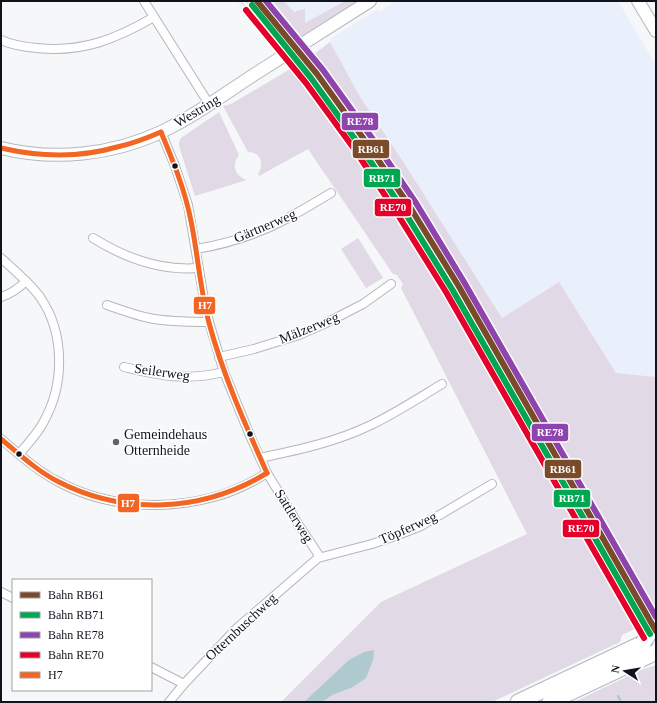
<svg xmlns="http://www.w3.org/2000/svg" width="657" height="703" font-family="Georgia,serif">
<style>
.built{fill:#e9f0fc}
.green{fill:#e2d9e7}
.water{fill:#aecace}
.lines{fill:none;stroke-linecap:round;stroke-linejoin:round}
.stream{stroke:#aecace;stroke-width:2.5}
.street-casing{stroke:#b4b7bd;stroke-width:10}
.secondary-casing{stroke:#b4b7bd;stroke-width:14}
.highway-casing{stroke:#b4b7bd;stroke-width:17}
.street{stroke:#fefefe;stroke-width:8}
.secondary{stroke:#fefefe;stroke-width:12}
.highway{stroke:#fefefe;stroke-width:15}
.rail-casing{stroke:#d4d4d5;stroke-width:4}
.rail{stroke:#fff;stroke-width:2.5;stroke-dasharray:8;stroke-linecap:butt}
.highway-bridge-casing{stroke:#b4b7bd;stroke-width:17;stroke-linecap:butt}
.highway-bridge{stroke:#fefefe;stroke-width:15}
.bus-1-casing{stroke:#fff;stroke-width:8}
.bus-1{stroke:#f26522;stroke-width:5}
.rail-1-casing{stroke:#fff;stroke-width:9}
.rail-2-casing{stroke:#fff;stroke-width:9}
.rail-3-casing{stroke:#fff;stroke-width:9}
.rail-4-casing{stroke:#fff;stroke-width:9}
.rail-1{stroke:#7a4b2a;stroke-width:6}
.rail-2{stroke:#00a651;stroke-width:6}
.rail-3{stroke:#8e44ad;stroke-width:6}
.rail-4{stroke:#e4002b;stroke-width:6}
.bus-dot{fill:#0e131c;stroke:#fff;stroke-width:1.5}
.poi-dot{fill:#5f6369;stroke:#fff;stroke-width:1.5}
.labels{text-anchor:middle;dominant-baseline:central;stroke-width:3;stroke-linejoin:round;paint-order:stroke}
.street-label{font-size:14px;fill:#0e131c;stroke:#fff}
.poi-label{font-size:14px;fill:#0e131c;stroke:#fff;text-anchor:start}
.line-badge{stroke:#fff;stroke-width:1.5}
.badge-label{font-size:11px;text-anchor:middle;font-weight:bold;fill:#fff}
</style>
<rect width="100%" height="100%" fill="#f5f7f9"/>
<g class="built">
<path d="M237,1h36l28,36 71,97 90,141 194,337v47l-17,-32 -9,-10 -101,-178 -139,-233 -39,-58 -73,-98z"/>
<path d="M284,1h61l-41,23z"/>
<path d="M395,1h223l38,64v312l-40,-4 -57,-91 -57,36 -96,-152 -47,-71 -29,-53 2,-4 44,-28 4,1 14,-9z"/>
</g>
<g class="green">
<path d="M273,1h11l10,11 11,-3v14l40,-22h14l-58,36z"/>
<path d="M330,42l29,53 47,71 96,152 57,-36 57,91 40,4v235l-194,-337 -90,-141 -58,-80z"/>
<path d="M292,68l59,80 39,58 54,84 186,327 9,10 -17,8 -2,7 -128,60h-211l100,-100 146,-68 -126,-246 2,-4 -6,-9 -4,-1 -85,-125 -49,27 -1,-2c7,-11 2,-22 -10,-22l-25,-46 8,-2z"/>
<path d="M219,112l20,43c-8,10 -4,21 8,25l-52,16 -16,-50v-4l2,-4z"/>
<path d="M358,238l25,40 -17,10 -25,-39z"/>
<path d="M656,665v37h-82l67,-32z"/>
</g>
<path class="water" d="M374,650l-1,10 -7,18 -13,9 -21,8 -10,7h-18l45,-42 15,-8z"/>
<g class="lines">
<path class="stream" d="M618,696l3,6"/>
<defs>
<g id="street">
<path d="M144,1l65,103"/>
<path d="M1,40c11,5 24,7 36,8 45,5 79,-9 117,-31"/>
<path d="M161,132l14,34 13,39 17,100 4,17 15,50 27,66 16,35 33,54 18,27v4"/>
<path d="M93,238c32,20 67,33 105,30"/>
<path d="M196,249c31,-5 62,-15 90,-30 15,-8 30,-17 45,-26"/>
<path d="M1,258c12,11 30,26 39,39 25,36 25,88 3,126 -6,11 -15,21 -24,31"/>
<path d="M1,297c10,-3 17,-8 25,-16"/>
<path d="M107,305c14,5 28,10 42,13 20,4 40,4 60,4"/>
<path d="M219,357l35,-8 45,-14 25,-11 39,-20 28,-20"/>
<path d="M124,367c36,9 63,14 100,5"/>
<path d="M1,439c18,15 35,31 56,42 47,26 106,30 157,16 19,-5 37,-14 53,-24"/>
<path d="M260,458c38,-8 76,-16 111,-33 25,-12 48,-27 71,-41"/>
<path d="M1,592l12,6"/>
<path d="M151,667l33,17"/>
<path d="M169,702l15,-18 53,-56 81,-70 54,-14 26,-9 23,-9 71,-42"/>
</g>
<g id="secondary">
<path d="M638,1l18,30"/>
<path d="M1,148c53,13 111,7 160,-16 32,-15 62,-37 91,-56 40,-25 79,-50 118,-75"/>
</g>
<g id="highway">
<path d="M518,702l125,-59"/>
<path d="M550,702l100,-47"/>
</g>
</defs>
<use href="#street" class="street-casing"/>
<use href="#secondary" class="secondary-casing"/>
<use href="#highway" class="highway-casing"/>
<use href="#street" class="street"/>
<use href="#secondary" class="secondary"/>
<use href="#highway" class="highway"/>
<defs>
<path id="rail" d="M243,1c22,26 45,53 65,80 51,67 97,138 141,209l207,363"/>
</defs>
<use href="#rail" class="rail-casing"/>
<use href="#rail" class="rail"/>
<defs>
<g id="highway-bridge">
<path d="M643,643l7,-11 6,-3"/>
<path d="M650,655l6,-3"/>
</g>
</defs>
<use href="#highway-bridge" class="highway-bridge-casing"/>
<use href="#highway-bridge" class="highway-bridge"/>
<defs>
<g id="bus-1">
<path d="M161,132c12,29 24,58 30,89 7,34 9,68 18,102 14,52 36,101 58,150"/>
<path d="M1,148c39,9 78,10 116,-1 15,-3 30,-9 44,-15"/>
<path d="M1,439c18,15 35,31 56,42 67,35 146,31 210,-8"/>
</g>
</defs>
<use href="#bus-1" class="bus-1-casing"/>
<use href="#bus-1" class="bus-1"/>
<defs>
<path id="rail-1" d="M257,1l60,73 49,68 44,65 48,78 198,346"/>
<path id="rail-2" d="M252,5l59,73 49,68 44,65 48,78 198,345"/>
<path id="rail-3" d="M266,1l57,69 49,68 44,65 48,79 192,335"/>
<path id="rail-4" d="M246,10l60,73 49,67 43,65 48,77 198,346"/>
</defs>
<use href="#rail-1" class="rail-1-casing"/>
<use href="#rail-2" class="rail-2-casing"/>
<use href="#rail-3" class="rail-3-casing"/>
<use href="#rail-4" class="rail-4-casing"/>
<use href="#rail-1" class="rail-1"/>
<use href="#rail-2" class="rail-2"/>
<use href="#rail-3" class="rail-3"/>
<use href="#rail-4" class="rail-4"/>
</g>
<g class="bus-dot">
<circle cx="175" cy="166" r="3.5"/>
<circle cx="250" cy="434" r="3.5"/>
<circle cx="19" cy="454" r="3.5"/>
</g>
<circle class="poi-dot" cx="116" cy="442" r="4"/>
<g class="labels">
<g class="street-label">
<text transform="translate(197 111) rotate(-31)">Westring</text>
<text transform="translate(265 226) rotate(-23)">Gärtnerweg</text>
<text transform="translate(309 328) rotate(-22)">Mälzerweg</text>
<text transform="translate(162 372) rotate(8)">Seilerweg</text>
<text transform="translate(294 516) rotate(58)">Sattlerweg</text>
<text transform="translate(408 528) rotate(-24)">Töpferweg</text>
<text transform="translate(241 627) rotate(-43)">Otternbuschweg</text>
</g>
<g class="poi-label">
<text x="124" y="434">Gemeindehaus<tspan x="124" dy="16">Otternheide</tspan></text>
</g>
</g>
<g class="line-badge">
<rect x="341" y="112" width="38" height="19" rx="4" fill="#8e44ad"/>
<rect x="352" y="139" width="38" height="20" rx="4" fill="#7a4b2a"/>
<rect x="363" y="168" width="38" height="20" rx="4" fill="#00a651"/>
<rect x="374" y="198" width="38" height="19" rx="4" fill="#e4002b"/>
<rect x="193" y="296" width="23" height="19" rx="4" fill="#f26522"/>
<rect x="531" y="423" width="38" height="19" rx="4" fill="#8e44ad"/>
<rect x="544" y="459" width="38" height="20" rx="4" fill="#7a4b2a"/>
<rect x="553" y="489" width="38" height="19" rx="4" fill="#00a651"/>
<rect x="117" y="493" width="23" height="20" rx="4" fill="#f26522"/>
<rect x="562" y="519" width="38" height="19" rx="4" fill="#e4002b"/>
</g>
<g class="badge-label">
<text x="360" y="125">RE78</text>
<text x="371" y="153">RB61</text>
<text x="382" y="182">RB71</text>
<text x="393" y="211">RE70</text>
<text x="205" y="309">H7</text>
<text x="550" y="436">RE78</text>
<text x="563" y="473">RB61</text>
<text x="572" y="502">RB71</text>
<text x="128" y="507">H7</text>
<text x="581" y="532">RE70</text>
</g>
<rect width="657" height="703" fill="none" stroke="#0e131c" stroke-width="4"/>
<rect x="12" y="579" width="140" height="112" fill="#ffffff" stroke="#9fa1a4"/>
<rect x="20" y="592" width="20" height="6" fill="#7a4b2a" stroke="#9fa1a4"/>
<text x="48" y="599" font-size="12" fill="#0e131c">Bahn RB61</text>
<rect x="20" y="612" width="20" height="6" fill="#00a651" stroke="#9fa1a4"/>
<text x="48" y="619" font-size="12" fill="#0e131c">Bahn RB71</text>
<rect x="20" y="632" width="20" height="6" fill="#8e44ad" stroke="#9fa1a4"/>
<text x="48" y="639" font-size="12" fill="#0e131c">Bahn RE78</text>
<rect x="20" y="652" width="20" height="6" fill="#e4002b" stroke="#9fa1a4"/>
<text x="48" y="659" font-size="12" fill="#0e131c">Bahn RE70</text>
<rect x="20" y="672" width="20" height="6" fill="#f26522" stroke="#9fa1a4"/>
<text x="48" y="679" font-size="12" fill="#0e131c">H7</text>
<g transform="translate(625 671) rotate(282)" stroke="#ffffff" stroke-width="3" paint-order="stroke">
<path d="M0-3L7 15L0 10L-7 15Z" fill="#0e131c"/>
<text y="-6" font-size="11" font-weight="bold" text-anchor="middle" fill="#0e131c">N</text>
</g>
</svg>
